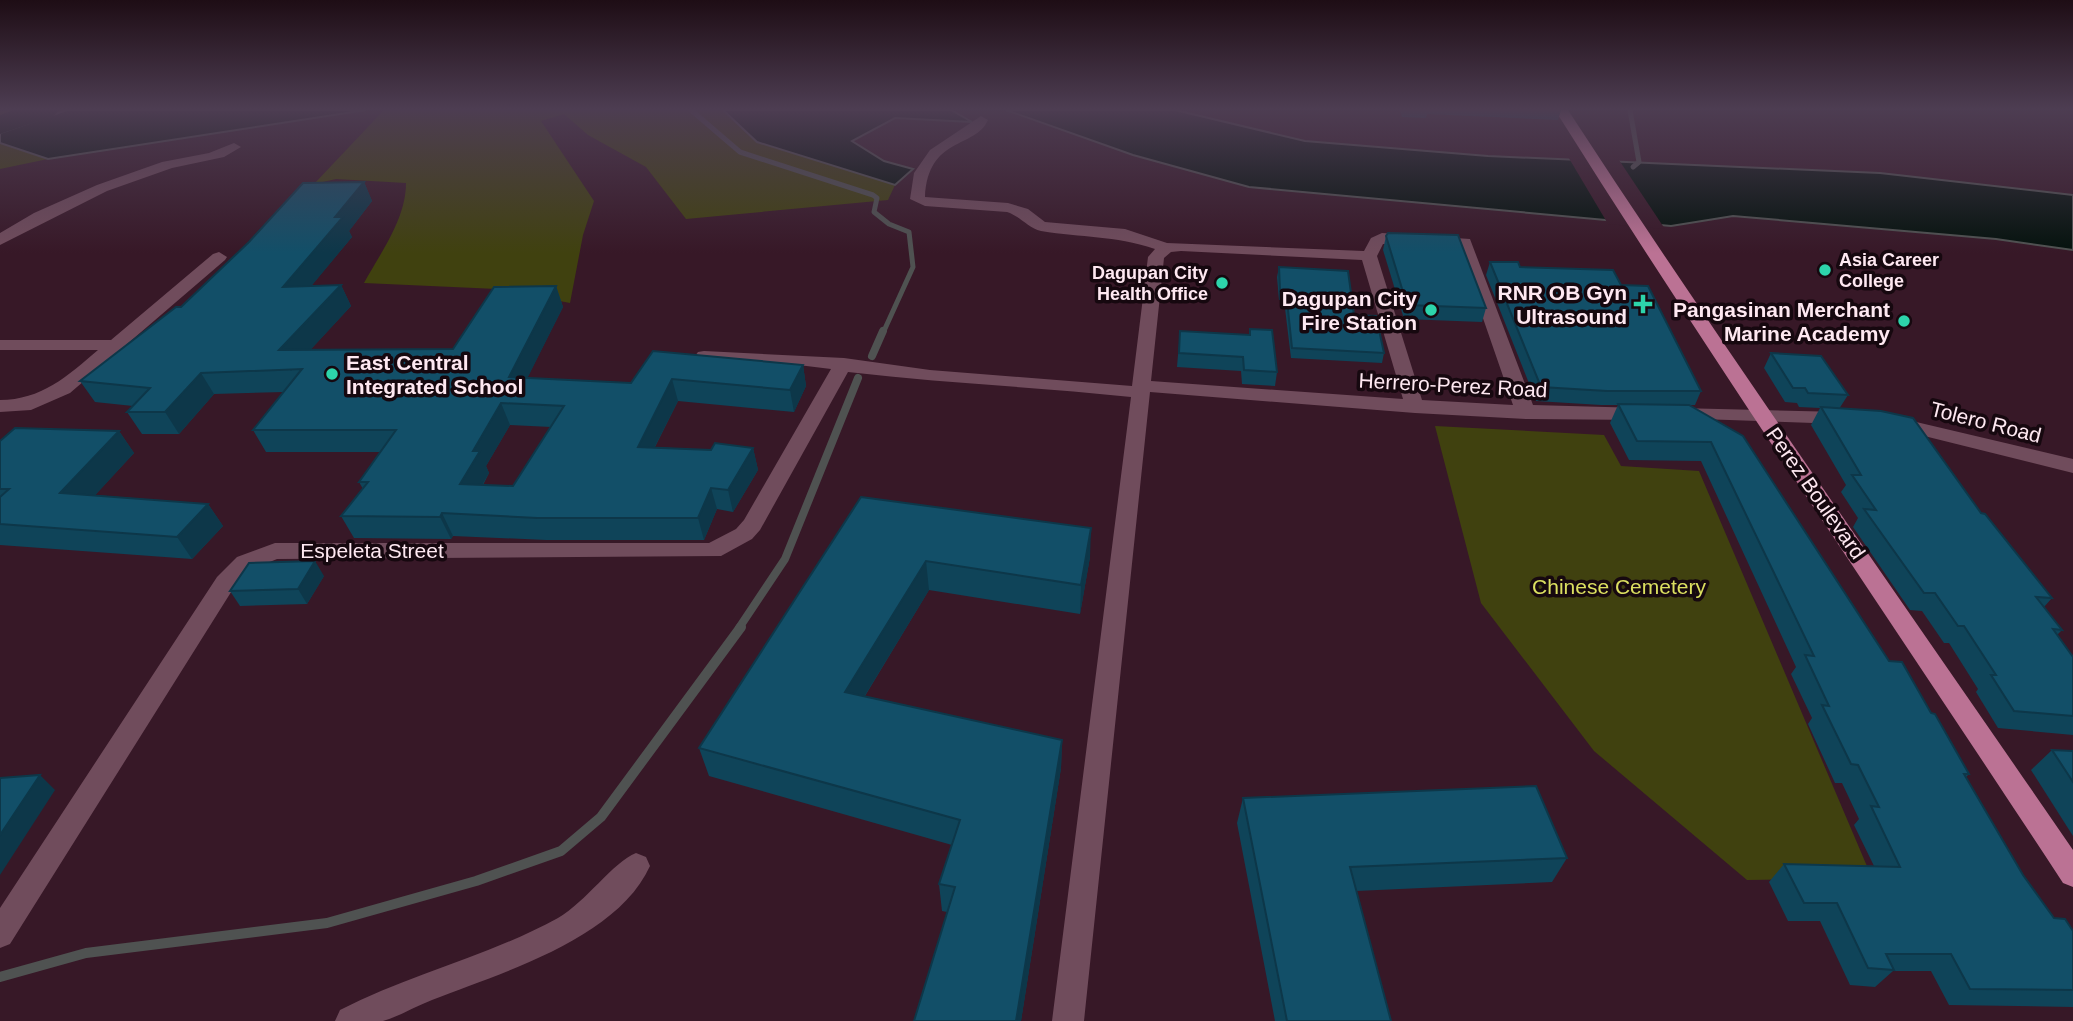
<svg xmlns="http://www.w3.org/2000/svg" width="2073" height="1021" font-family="Arial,sans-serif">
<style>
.green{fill:#40410f}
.water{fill:#04120d;stroke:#4f5251;stroke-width:2}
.pier{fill:#371827}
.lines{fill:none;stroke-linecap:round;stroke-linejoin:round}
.stream-far2{stroke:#4f5251;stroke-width:5}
.stream-far1{stroke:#4f5251;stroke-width:8}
.stream{stroke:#4f5251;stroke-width:10}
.river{fill:#04120d;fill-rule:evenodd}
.minor{fill:#704c5c;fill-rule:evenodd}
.major{fill:#bb7294;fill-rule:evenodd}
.wall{fill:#0f4459;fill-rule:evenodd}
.shaded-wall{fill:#0d3749}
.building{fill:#124f68;stroke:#0d3749;stroke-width:2;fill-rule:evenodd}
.poi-dot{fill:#2dd4ab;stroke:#16080f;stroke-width:2.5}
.labels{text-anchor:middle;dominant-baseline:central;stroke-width:7;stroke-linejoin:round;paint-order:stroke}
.far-poi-label{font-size:18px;font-weight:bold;fill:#fee8f1;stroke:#16080f;text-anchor:start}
.poi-label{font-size:21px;font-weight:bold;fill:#fee8f1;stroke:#16080f;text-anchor:end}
.street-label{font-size:21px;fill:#fee8f1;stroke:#16080f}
.park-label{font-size:21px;fill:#dce060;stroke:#16080f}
</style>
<rect width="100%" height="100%" fill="#371827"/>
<g class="green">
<path d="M4,110h63l-67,23v-21z"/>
<path d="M384,110h339l34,32 138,43 -7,15 -202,19 -40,-52 -58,-32 -24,-21 -23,7 53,80 -11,34 -13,68 -73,-14 -133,-6c17,-31 42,-64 42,-100l-70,-4 -22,5z"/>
<path d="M0,143l48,16 -48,10z"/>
<path d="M1435,426l169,9 17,31 78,5 173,407 -125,2 -153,-129 -113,-148z"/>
</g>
<g class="water">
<path d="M67,110h299l-318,49 -48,-16v-10z"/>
<path d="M723,110h228l21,12 -77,-4 -43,23 32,20 29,8 -18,16 -138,-43z"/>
<path d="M1006,110h169l130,31 183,15 392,17 193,22v55l-77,-11 -263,-23 -62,10 -422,-39 -116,-32z"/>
</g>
<path class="pier" d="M1567,155l50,2 48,72 -57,-5z"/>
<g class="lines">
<g class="stream-far2">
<path d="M691,110l49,42 133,43 4,3 -3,14 15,12 20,8 4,35 -30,66"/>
<path d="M1630,110l9,52 -6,5"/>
</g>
<g class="stream-far1">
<path d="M872,356l11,-25"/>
<path d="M739,628l46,-69 73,-181"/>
</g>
<path class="stream" d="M0,977l86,-24 241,-30 149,-42 85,-30 40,-34 140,-190"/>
<path class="river" d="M14,110h45l-5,6 -54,18v-19z"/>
<g class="minor">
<path d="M981,116l7,4c-13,29 -60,16 -63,77l83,6 20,6 17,13 80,7 42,14 197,8 7,-13 11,-5 88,6 63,166 109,3 10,6 -10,6 -116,-1 -111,-6 -265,-21 -66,629h-32l79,-624c-95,-10 -189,-14 -283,-25l-88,158 -8,9 -31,17 -444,3 -24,10 -20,20 -223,355 -10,4v-40l217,-331 20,-20 38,-14h434l27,-14 8,-9 87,-151 -49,-6 -84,-3 -3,-4 3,-4 6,-1 140,7 86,12 202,16 16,-129 7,-8c-42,-14 -72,-11 -114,-18 -13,-3 -21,-15 -34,-19l-82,-6 -15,-7 4,-26 16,-23zM1383,244l75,2 55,159 -91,-5 -45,-144zM1181,251l181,9 41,139 -252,-18 13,-123 7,-6z"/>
<path d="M234,143l7,4 -17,10 -52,11 -65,23 -107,54v-12l34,-20 63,-28 65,-23 47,-9z"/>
<path d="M219,252l8,5 -2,3 -155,133 -39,17 -31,2v-12c41,0 68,-24 98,-50h-98v-10h111l102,-86z"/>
<path d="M1678,408l164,4 10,6 -10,6 -171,-6 -3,-4z"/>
<path d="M1895,417l178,42v14l-185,-46 -3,-4 3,-4z"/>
<path d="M636,853l10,4 4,9c-33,73 -149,107 -218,134 -16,6 -32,16 -49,21 -13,0 -33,0 -48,0l5,-11c70,-36 149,-54 218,-92 28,-16 55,-56 78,-65z"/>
</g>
<path class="major" d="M1555,110h13c163,250 336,494 505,740v37l-10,-4c-169,-258 -344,-512 -508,-773z"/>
</g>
<g class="wall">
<path d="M1400,110h161l-3,10 -131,-6 -1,4 -24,-1z"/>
<path d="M364,182l8,19 -23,30 3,6 -41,49 30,-1 10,21 -40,43h142l103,-63 7,21 -36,71 104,5 172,-18 3,21 -12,26 -116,-11 -23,46 56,3 42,-2 5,22 -25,42 -16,-3 -13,31h-158l-93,-4 -2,3 -97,-1 -13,-22 22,-27 -4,-7 21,-30h-114l-13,-22 31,-38 -70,2 -35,40h-37l-15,-22 6,-6 -38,-4 -15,-21 101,-74 68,-65zM510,425l41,2 -38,59 -30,-1 6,-12 -3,-7z"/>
<path d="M1386,236l100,72 -4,14 -78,-3 -21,-69z"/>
<path d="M1490,262l131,23 80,106 -6,14h-8l202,256 42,52 38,61 -3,3 57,98 31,43 19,13v76l-124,-2 -18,-34h-38l-18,16 -25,-2 -30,-64h-32l-19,-39 15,-18 90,2 -20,-41 5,-6 -17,-36h-7l-27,-59 4,-6 -21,-44 5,-7 -95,-206 -72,-1 -19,-37 8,-18h-17l-65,-4 -50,-126z"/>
<path d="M1279,267l75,48 30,38 -2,10 -91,-5 -7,-58h-5l-2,-23z"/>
<path d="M1250,329l27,43 -2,14 -33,-2 -1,-13 -64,-4 3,-36 69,4z"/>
<path d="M1771,353l77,42 -9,14 142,104 71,85 -8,9 18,23 -5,5 16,22v78l-75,-7 -22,-36 2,-3 -29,-46h-5l-22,-32 -12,-1 -57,-83 5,-9 -17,-26 5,-7 -35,-60 9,-17 -21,-1 -2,-4 -12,-1 -21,-34z"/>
<path d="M119,431l15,22 -39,42 113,9 15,22 -31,33 -192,-14v-104z"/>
<path d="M861,497l229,60 -10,57 -151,-24 -64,106 197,44 -1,28 -40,253h-107l33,-109 -5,-1 -3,-27 13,-39 -243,-69 -10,-28z"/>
<path d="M324,576l-17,28 -67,2 -10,-15z"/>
<path d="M2052,750l21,1v85l-42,-66z"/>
<path d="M1243,798l324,60 -15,24 -196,9 35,130h-116l-38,-198z"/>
</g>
<g class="shaded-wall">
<path d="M364,182l8,19 -23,30 3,6 -58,70 -11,-20 52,-70z"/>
<path d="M341,285l10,21 -60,65 -12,-21z"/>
<path d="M556,286l7,21 -46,92 -8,-22z"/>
<path d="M803,365l3,21 -12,26 -4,-22z"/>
<path d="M201,373l13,21 -35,40 -14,-22z"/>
<path d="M672,379l6,22 -34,67 -6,-21z"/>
<path d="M501,403l9,22 -24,41 3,7 -19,33 -10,-22 13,-33z"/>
<path d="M119,431l15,22 -57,62 -17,-22z"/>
<path d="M753,448l5,22 -25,42 -5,-22z"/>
<path d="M711,488l6,21 -13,31 -6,-22z"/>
<path d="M208,504l15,22 -31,33 -15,-22z"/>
<path d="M442,513l11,23 -2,3 -11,-22z"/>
<path d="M1091,528l-1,29 -10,57 1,-29z"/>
<path d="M315,561l9,15 -17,28 -9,-15z"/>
<path d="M926,561l3,29 -79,130 -5,-28z"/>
<path d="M1062,740l-1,28 -40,253h-5z"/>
<path d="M40,775l15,15 -55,85v-40z"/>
</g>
<g class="building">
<path d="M364,182l-29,35h8l-60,70 58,-2 -62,65 174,-1 41,-62 62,-1 -47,91 122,6 22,-32 150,14 -13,25 -118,-11 -34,68 73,3 4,-7 38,5 -25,42 -17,-2 -13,30h-161l-95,-5 -2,4 -99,-1 27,-34h-9l37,-52h-143l49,-61 -101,4 -36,39h-38l23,-24 -70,-7 96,-74h5l68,-65 54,-59zM501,403l63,3 -51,80 -53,-2 20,-33h-7z"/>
<path d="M1388,233l70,2 28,73 -79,-3 -21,-69z"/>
<path d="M1490,262h28l2,5 93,3 8,15 27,1 53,105h-94l-66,-4z"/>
<path d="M1279,267l69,4 6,44 22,1 8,37 -92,-5 -6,-57h-6z"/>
<path d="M1250,329l22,1 5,42 -33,-2 -1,-13 -64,-4 1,-22 70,4z"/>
<path d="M1771,353l50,3 27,39 -40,-2 -3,-5h-12z"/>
<path d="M1618,404l71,1 54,31 146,225 13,1 29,51 4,1 34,60h-5l59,101 31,43 11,1 8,12v59l-103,-1 -19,-35h-65l8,16 -26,-2 -31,-65h-33l-20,-39 116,3 -29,-61 8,1 -21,-42 -7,-1 -29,-59 7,1 -24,-51 9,1 -103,-214 -74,-1z"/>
<path d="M1821,407l60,4 32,7 68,95 4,1 67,84 -16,-1 26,33 -9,-1 20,28v59l-59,-5 -23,-36h5l-32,-49h-6l-23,-33h-11l-60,-84 12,1 -24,-35h9z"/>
<path d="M15,428l104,3 -59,62 148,11 -31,33 -177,-13v-27l9,-8h-9v-48z"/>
<path d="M861,497l230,31 -10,57 -155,-24 -81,131 217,48 -46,281h-102l41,-134 -16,-3 21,-64 -261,-72z"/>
<path d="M315,561l-17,28 -68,2 19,-28z"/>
<path d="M2052,750l21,1v31z"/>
<path d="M40,775l-40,60v-57z"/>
<path d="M1536,786l31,72 -217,9 41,154h-104l-44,-223z"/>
</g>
<linearGradient id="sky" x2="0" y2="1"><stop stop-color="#1e0d15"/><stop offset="0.43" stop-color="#4d3d52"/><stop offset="1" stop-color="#4d3d52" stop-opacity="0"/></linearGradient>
<rect width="2073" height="253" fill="url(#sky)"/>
<g class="poi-dot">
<circle cx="1825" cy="270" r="7"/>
<circle cx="1222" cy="283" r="7"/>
<path d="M1639.5 293.5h7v7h7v7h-7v7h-7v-7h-7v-7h7z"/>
<circle cx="1431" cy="310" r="7"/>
<circle cx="1904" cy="321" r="7"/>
<circle cx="332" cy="374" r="7"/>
</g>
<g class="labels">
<g class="far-poi-label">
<text x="1839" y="260">Asia Career<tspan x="1839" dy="21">College</tspan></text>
<text x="1208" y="273" text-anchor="end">Dagupan City<tspan x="1208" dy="21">Health Office</tspan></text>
</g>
<g class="poi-label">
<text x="1627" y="292">RNR OB Gyn<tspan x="1627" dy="24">Ultrasound</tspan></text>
<text x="1417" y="298">Dagupan City<tspan x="1417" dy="24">Fire Station</tspan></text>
<text x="1890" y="309">Pangasinan Merchant<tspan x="1890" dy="24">Marine Academy</tspan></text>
<text x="346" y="362" text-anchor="start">East Central<tspan x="346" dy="24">Integrated School</tspan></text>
</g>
<g class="street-label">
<text transform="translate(1453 385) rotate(3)">Herrero-Perez Road</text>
<text transform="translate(1986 422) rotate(14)">Tolero Road</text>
<text transform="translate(1816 493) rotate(55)">Perez Boulevard</text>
<text x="372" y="550">Espeleta Street</text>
</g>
<g class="park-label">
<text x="1619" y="586">Chinese Cemetery</text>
</g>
</g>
</svg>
